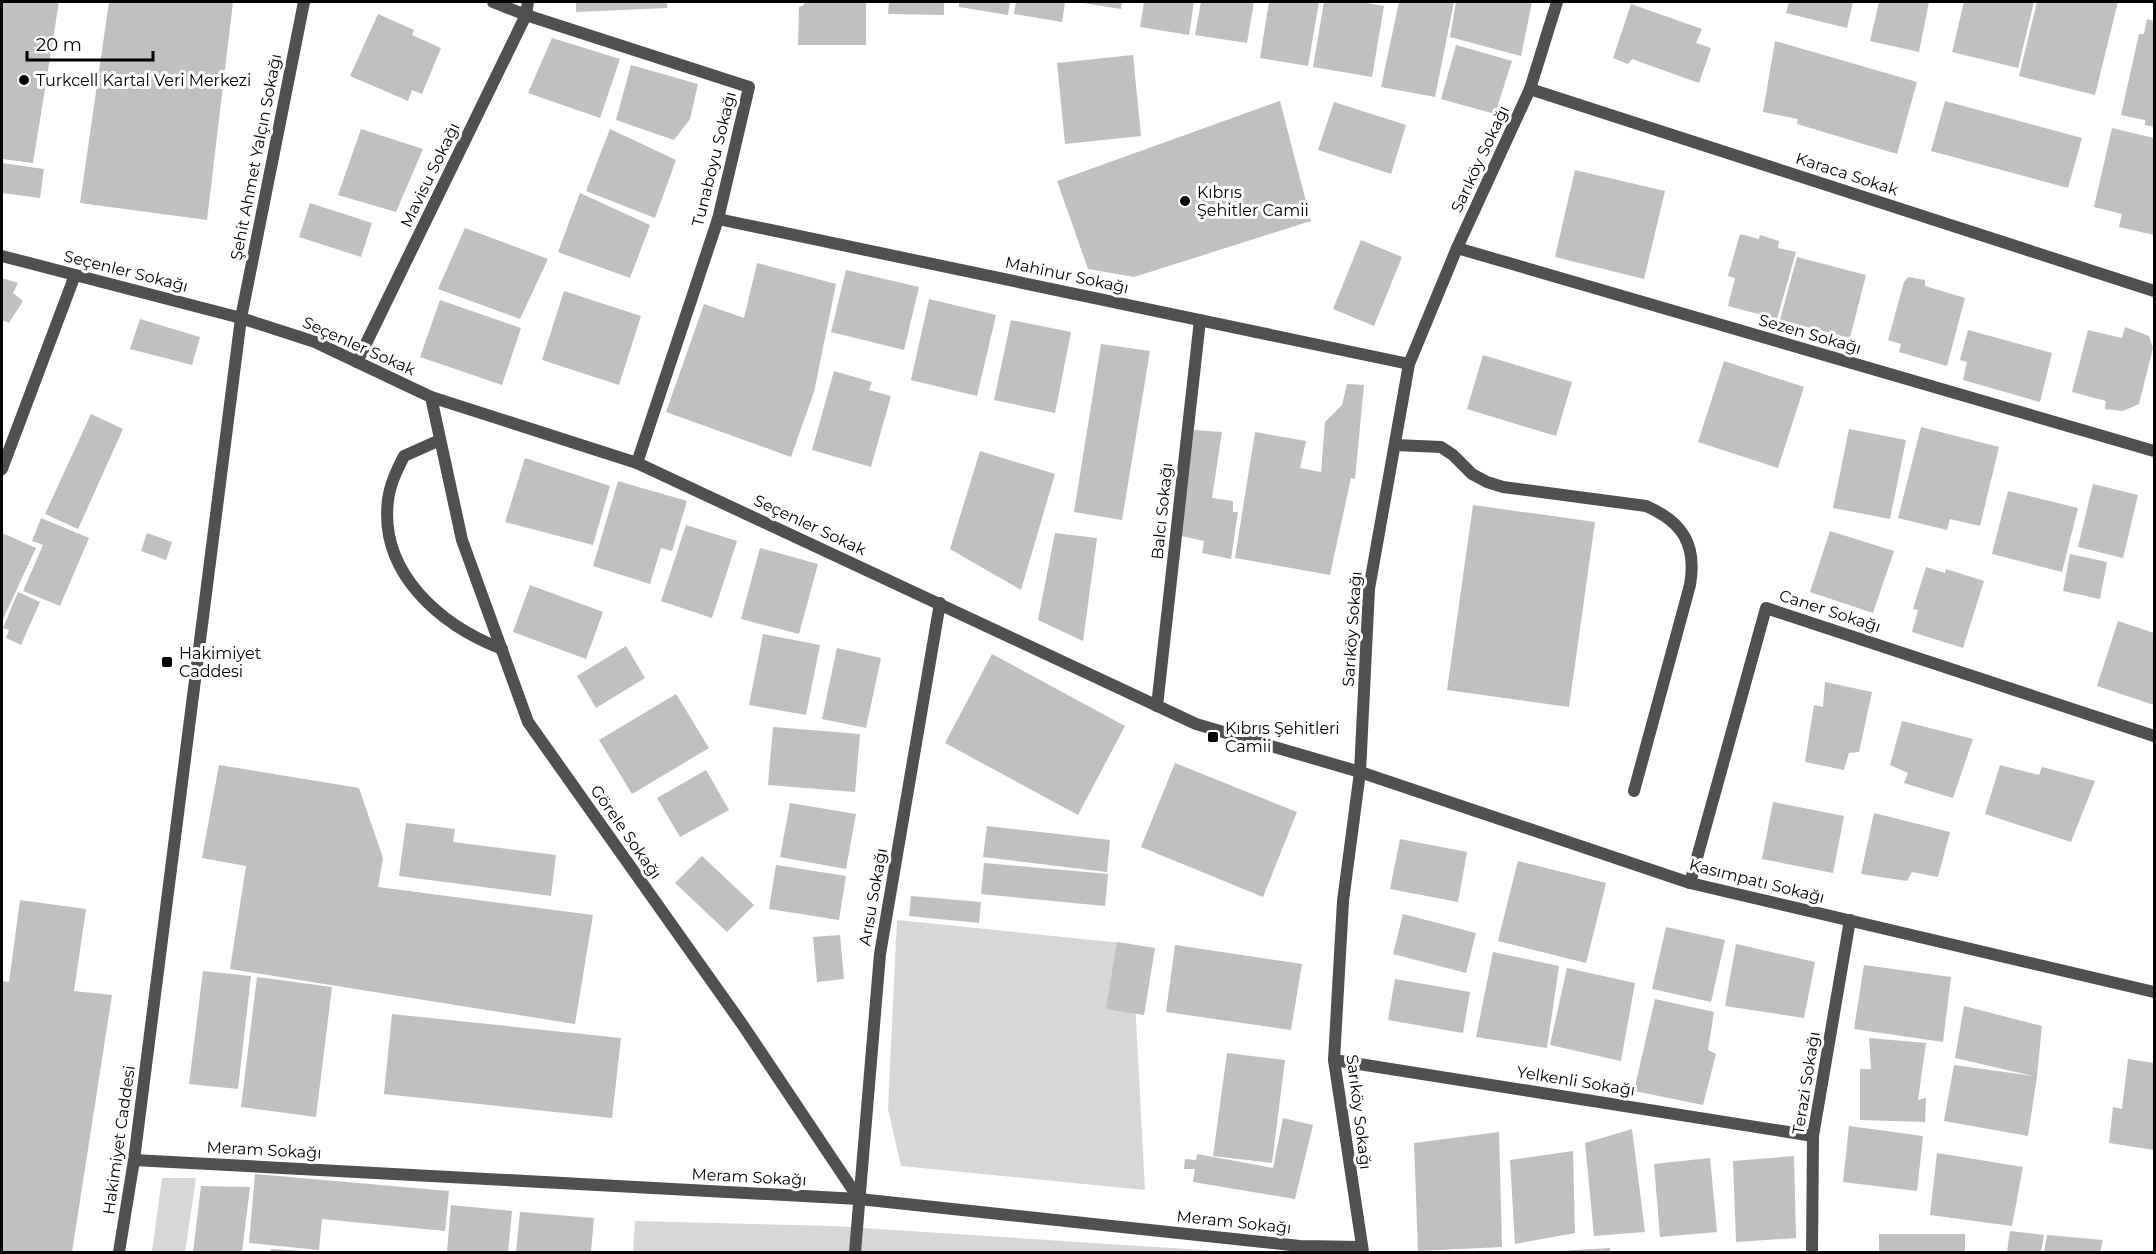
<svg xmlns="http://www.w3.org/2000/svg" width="2156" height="1254" font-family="Montserrat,sans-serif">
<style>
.green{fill:#d7d7d7}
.building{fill:#c0c0c0}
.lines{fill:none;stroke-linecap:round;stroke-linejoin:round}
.service{stroke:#505050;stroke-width:12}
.minor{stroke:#505050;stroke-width:12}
.tertiary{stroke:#505050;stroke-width:12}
.poi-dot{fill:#000;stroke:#fff;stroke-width:2}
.labels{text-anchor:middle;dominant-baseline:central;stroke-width:6;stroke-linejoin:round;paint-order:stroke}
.poi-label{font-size:16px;fill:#000;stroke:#fff;text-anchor:start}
.street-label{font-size:16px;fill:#000;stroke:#fff}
</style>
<rect width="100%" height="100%" fill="#fff"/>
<g class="green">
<path d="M897,920l235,24 13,246 -244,-24 -13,-57z"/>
<path d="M162,1178h34l-11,74h-33z"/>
<path d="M635,1221l197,5 402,26h-601z"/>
</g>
<g class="building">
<path d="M2,2h57l-26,161 -31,-4z"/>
<path d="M109,2h124l-26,218 -127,-17z"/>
<path d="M576,2h91v6l-91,4z"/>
<path d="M804,2h62v43h-68l1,-38 5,-2z"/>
<path d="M889,2h55v13l-56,-1z"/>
<path d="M959,2h51l-2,13 -49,-8z"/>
<path d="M1016,2h49l-3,20 -48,-8z"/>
<path d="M1077,2h45l-1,7z"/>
<path d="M1144,2h50l-5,33 -49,-8z"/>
<path d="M1201,2h53l-7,41 -52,-8z"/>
<path d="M1269,2h50l-11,64 -48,-8z"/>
<path d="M1324,2h37l23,4 -12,71 -59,-10z"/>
<path d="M1399,2h55l-19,95 -54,-10z"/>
<path d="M1456,2h76l-11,54 -71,-19z"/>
<path d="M1789,2h64l-6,26 -61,-15z"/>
<path d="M1879,2h50l-10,50 -49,-11z"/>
<path d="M1964,2h70l-16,66 -66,-16z"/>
<path d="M2037,2h81l-23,93 -76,-19z"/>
<path d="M1631,4l71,25 -6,14 15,5 -12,35 -67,-24 -4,5 -15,-6z"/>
<path d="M378,14l36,16 -2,5 29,13 -19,46 -10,-4 -4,11 -58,-25z"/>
<path d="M2147,19l7,2v106l-9,-2v-5l-24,-5 18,-81h5z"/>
<path d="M552,38l68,21 -20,59 -72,-25z"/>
<path d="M1775,41l142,41 -20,72 -100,-30 1,-5 -35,-7z"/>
<path d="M1456,45l56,16 -17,53 -54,-15z"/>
<path d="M1133,55l8,81 -76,8 -8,-81z"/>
<path d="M631,65l67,19 -8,35 -16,21 -58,-20z"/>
<path d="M1280,101l31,120 -177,56 -46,-8 -31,-88z"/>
<path d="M1945,101l137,37 -14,50 -137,-37z"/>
<path d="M1334,102l72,23 -15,49 -73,-24z"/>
<path d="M2112,128l42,10v97l-35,-8 3,-13 -28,-7z"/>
<path d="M361,129l62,20 -27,63 -58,-17z"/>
<path d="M610,129l66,31 -21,58 -69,-27z"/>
<path d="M2,163l42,6 -4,29 -38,-5z"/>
<path d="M1575,170l90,21 -21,88 -89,-22z"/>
<path d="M580,193l70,32 -20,53 -72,-26z"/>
<path d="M310,203l62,20 -11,34 -62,-20z"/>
<path d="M465,228l83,31 -28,60 -82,-30z"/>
<path d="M1740,234l19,5 1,-4 19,6 -1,7 18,4 -19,67 -49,-13 7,-28 -7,-2z"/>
<path d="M1361,240l41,17 -28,69 -41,-17z"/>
<path d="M1797,257l69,18 -16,63 -70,-18z"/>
<path d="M757,263l79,21 -22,108 -23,65 -125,-45 38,-108 40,14z"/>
<path d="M846,270l73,17 -15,63 -73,-18z"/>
<path d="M1908,277l17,3v6l40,12 -18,68 -48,-14 2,-8 -13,-4 16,-58z"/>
<path d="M2,278l16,5 -5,10 10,8 -14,22 -7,-3z"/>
<path d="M564,291l77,25 -22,69 -77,-25z"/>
<path d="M929,299l67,16 -19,81 -66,-16z"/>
<path d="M440,300l81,28 -19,57 -82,-28z"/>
<path d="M140,319l60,18 -8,28 -62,-16z"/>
<path d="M1011,320l60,12 -16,81 -61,-13z"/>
<path d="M2125,327l24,9 4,12 -14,56 -16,7 -18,-2 1,-8 -34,-9 16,-62 34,8z"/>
<path d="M1968,330l84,23 -12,49 -77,-22 4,-18 -7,-2z"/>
<path d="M1101,344l49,7 -28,169 -48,-8z"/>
<path d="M1483,355l89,27 -16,54 -89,-27z"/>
<path d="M1724,361l80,26 -26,81 -80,-26z"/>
<path d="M834,371l38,11 -3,8 22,6 -20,71 -59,-17z"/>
<path d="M1347,384l17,1 -9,94 -4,-1 -21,97 -95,-17 20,-126 51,9 -6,27 21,4 4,-50 17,-17z"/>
<path d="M91,414l32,15 -45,100 -33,-15z"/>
<path d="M1921,427l78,20 -19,79 -30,-7 -3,11 -49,-12z"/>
<path d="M1849,429l57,11 -16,79 -57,-11z"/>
<path d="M1194,430l28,2 -10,66 21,3v11h5l-7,47 -29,-6 2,-12 -23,-5z"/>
<path d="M980,451l75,23 -34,116 -71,-41z"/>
<path d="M525,458l85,28 -17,59 -88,-23z"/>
<path d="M618,481l69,20 -15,50 -11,-3 -11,36 -57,-18z"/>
<path d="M2093,484l45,11 -15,63 -45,-11z"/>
<path d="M2008,491l70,17 -16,64 -70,-18z"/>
<path d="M1473,505l122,17 -26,185 -122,-17z"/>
<path d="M41,518l48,20 -29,68 -37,-15 20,-46 -11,-4z"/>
<path d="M686,525l51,16 -25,77 -51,-17z"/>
<path d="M1830,531l64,20 -21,62 -63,-21z"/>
<path d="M2,533l34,15 -34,73z"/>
<path d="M147,533l25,9 -6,18 -25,-9z"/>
<path d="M1055,533l42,5 -14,103 -45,-21z"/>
<path d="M760,548l58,16 -19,70 -58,-15z"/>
<path d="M2070,554l37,8 -7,37 -37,-8z"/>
<path d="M1926,567l19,6 1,-4 38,12 -21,67 -51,-16 6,-22 -5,-1z"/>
<path d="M530,585l73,27 -17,47 -73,-27z"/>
<path d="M18,592l22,10 -19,43 -15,-7 3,-8 -6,-2z"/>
<path d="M2118,621l36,12v72l-57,-19z"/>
<path d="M763,634l57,11 -14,70 -57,-10z"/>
<path d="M626,646l19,32 -49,30 -19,-32z"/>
<path d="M837,648l44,10 -15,70 -44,-9z"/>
<path d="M992,654l133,72 -47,89 -133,-72z"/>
<path d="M1825,682l47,10 -13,60 -10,1 -5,17 -39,-8 9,-57 9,2z"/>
<path d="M676,694l33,54 -77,46 -33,-54z"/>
<path d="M1902,721l71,18 -20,59 -49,-15 4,-10 -18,-8z"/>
<path d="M773,727l87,7 -5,58 -87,-7z"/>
<path d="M1175,763l122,49 -34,85 -122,-50z"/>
<path d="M219,765l140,23 24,70 -5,29 215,28 -18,109 -345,-55 16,-103 -44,-8z"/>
<path d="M2000,765l39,10 3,-8 53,14 -24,61 -86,-28z"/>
<path d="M706,770l23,40 -49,27 -23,-39z"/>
<path d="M1773,802l71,14 -11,57 -71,-14z"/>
<path d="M790,803l66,11 -10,55 -66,-12z"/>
<path d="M1874,813l76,19 -12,45 -26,-5 -5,9 -46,-7z"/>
<path d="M406,823l49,6 -2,13 103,13 -5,41 -152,-20z"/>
<path d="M987,826l123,14 -3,32 -124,-15z"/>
<path d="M1400,839l67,13 -9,50 -68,-13z"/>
<path d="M702,856l52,49 -27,27 -52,-49z"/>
<path d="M1518,861l88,22 -20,80 -88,-22z"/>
<path d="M984,863l124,11 -3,32 -124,-12z"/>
<path d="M776,865l70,11 -7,44 -70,-11z"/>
<path d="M911,896l70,6 -2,21 -70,-7z"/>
<path d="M20,900l66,9 -12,82 38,4 -40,257h-70v-271l7,1z"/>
<path d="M1403,914l73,19 -10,40 -73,-19z"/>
<path d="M1666,927l59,13 -14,62 -59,-13z"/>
<path d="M840,935l4,44 -27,3 -4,-45z"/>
<path d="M1117,942l38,6 -11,67 -38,-6z"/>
<path d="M1736,944l79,18 -11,56 -79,-12z"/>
<path d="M1175,945l127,19 -11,66 -125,-18z"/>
<path d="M1493,952l66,14 -12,82 -71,-11z"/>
<path d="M1864,965l87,12 -8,65 -89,-13z"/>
<path d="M1567,968l68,15 -14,78 -71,-16z"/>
<path d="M203,971l48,5 -13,113 -49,-5z"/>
<path d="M257,977l75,10 -16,130 -75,-10z"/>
<path d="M1395,979l75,13 -7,41 -75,-13z"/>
<path d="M1655,999l59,13 -6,38 8,4 -13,51 -69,-14z"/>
<path d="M1964,1006l78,20 -5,50 -9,60 -84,-15 10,-56 79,11 -78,-18z"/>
<path d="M392,1014l229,24 -9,80 -228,-24z"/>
<path d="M1869,1038l57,5 -8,57 8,-2 -1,24 -65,-2v-51h11z"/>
<path d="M1227,1053l58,7 -13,103 -59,-7z"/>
<path d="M2128,1059l26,4v87l-45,-7 4,-36 9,2z"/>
<path d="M1283,1118l30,7 -18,74 -102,-17 2,-13h-11l1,-10 11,1 1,-6 76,14z"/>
<path d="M1849,1126l74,10 -6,55 -74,-9z"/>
<path d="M1632,1129l13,103 -51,4 -9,-93z"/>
<path d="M1499,1132l3,115 -84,4 -4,-108z"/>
<path d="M1573,1151l2,82 -60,11 -5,-84z"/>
<path d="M1937,1153l86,14 -11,59 -82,-11z"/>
<path d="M1794,1156l2,82 -60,4 -3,-81z"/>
<path d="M1710,1158l7,74 -57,5 -6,-73z"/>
<path d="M255,1174l194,17 -4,40 -123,-12 -3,31 -70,-7z"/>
<path d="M201,1186l49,1 -8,65h-49z"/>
<path d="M451,1205l61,6 -4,41h-61z"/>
<path d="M520,1212l74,6 -3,34h-75z"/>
<path d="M2010,1231l34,4 -3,17h-34z"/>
<rect x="1879" y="1234" width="86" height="18"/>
<path d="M2047,1235l56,5 -3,12h-56z"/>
<path d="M1610,1248v4h-53v-1z"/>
<path d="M271,1249l35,2v1h-35z"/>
</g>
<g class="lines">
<g class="service">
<path d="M440,440l-36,16c-7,14 -14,28 -16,44 -9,73 52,125 114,149"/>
<path d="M1395,445l46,2 12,8 19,19 15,8 16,5 143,19c37,16 51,39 44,79l-56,206"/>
<path d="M2,469l73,-194"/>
</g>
<g class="minor">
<path d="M493,2l33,13 223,72 -31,132 -81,244"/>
<path d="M1530,89l624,202"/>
<path d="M718,219l691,145"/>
<path d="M1457,248l697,203"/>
<path d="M357,362l169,-347 2,-13"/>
<path d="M431,397l31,143 66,182 214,302 117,175"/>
<path d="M1157,706l43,-386"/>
<path d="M1360,772l9,-183 40,-225 48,-116 73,-159 27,-87"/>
<path d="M1690,883l76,-275 388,128"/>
<path d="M1334,1060l479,76"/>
<path d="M134,1160l725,39 441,47 61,1"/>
<path d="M855,1252l25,-298 60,-351"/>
<path d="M1812,1252l1,-116 37,-216"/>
</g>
<g class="tertiary">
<path d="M2,256l239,62 74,24 116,55 206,66 559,261 164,48 330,111 464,109"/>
<path d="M1360,772l-17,129 -9,159 29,192"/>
<path d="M119,1252l15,-92 107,-842 63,-316"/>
</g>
</g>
<g class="poi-dot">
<circle cx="24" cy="80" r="6"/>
<circle cx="1185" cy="201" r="6"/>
<rect x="161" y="656" width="12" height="12" rx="3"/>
<rect x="1207" y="731" width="12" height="12" rx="3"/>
</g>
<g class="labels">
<g class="poi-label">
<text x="36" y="80">Turkcell Kartal Veri Merkezi</text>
<text x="1197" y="192">Kıbrıs<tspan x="1197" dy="18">Şehitler Camii</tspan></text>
<text x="179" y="653">Hakimiyet<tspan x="179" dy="18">Caddesi</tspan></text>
<text x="1225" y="728">Kıbrıs Şehi̇tleri̇<tspan x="1225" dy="18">Cami̇i̇</tspan></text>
</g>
<g class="street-label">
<text transform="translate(256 157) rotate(-79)">Şehit Ahmet Yalçın Sokağı</text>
<text transform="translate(714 159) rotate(-76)">Tunaboyu Sokağı</text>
<text transform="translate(1480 159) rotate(-65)">Sarıköy Sokağı</text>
<text transform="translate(1847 174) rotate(18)">Karaca Sokak</text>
<text transform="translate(430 175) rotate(-64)">Mavisu Sokağı</text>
<text transform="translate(126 271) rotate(14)">Seçenler Sokağı</text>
<text transform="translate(1067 275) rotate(12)">Mahinur Sokağı</text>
<text transform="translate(1810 334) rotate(16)">Sezen Sokağı</text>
<text transform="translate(359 346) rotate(24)">Seçenler Sokak</text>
<text transform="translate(1162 511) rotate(-84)">Balcı Sokağı</text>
<text transform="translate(810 525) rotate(25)">Seçenler Sokak</text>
<text transform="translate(1830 611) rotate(18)">Caner Sokağı</text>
<text transform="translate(1352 629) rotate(-86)">Sarıköy Sokağı</text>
<text transform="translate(626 832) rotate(55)">Görele Sokağı</text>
<text transform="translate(1757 881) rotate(14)">Kasımpatı Sokağı</text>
<text transform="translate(873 897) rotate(-80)">Arısu Sokağı</text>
<text transform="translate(1576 1081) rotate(9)">Yelkenli Sokağı</text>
<text transform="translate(1806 1083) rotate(-81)">Terazi Sokağı</text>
<text transform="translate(1359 1112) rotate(83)">Sarıköy Sokağı</text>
<text transform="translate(119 1140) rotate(-82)">Hakimiyet Caddesi</text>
<text transform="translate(264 1150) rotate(3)">Meram Sokağı</text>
<text transform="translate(749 1177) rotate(3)">Meram Sokağı</text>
<text transform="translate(1234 1222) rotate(6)">Meram Sokağı</text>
</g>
</g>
<rect width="2156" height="1254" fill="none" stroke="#000000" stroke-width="6"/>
<path d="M27 51v9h126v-9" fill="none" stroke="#000000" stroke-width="3"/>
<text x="36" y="51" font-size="18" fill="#000000" stroke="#ffffff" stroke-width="4.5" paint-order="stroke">20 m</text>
</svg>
